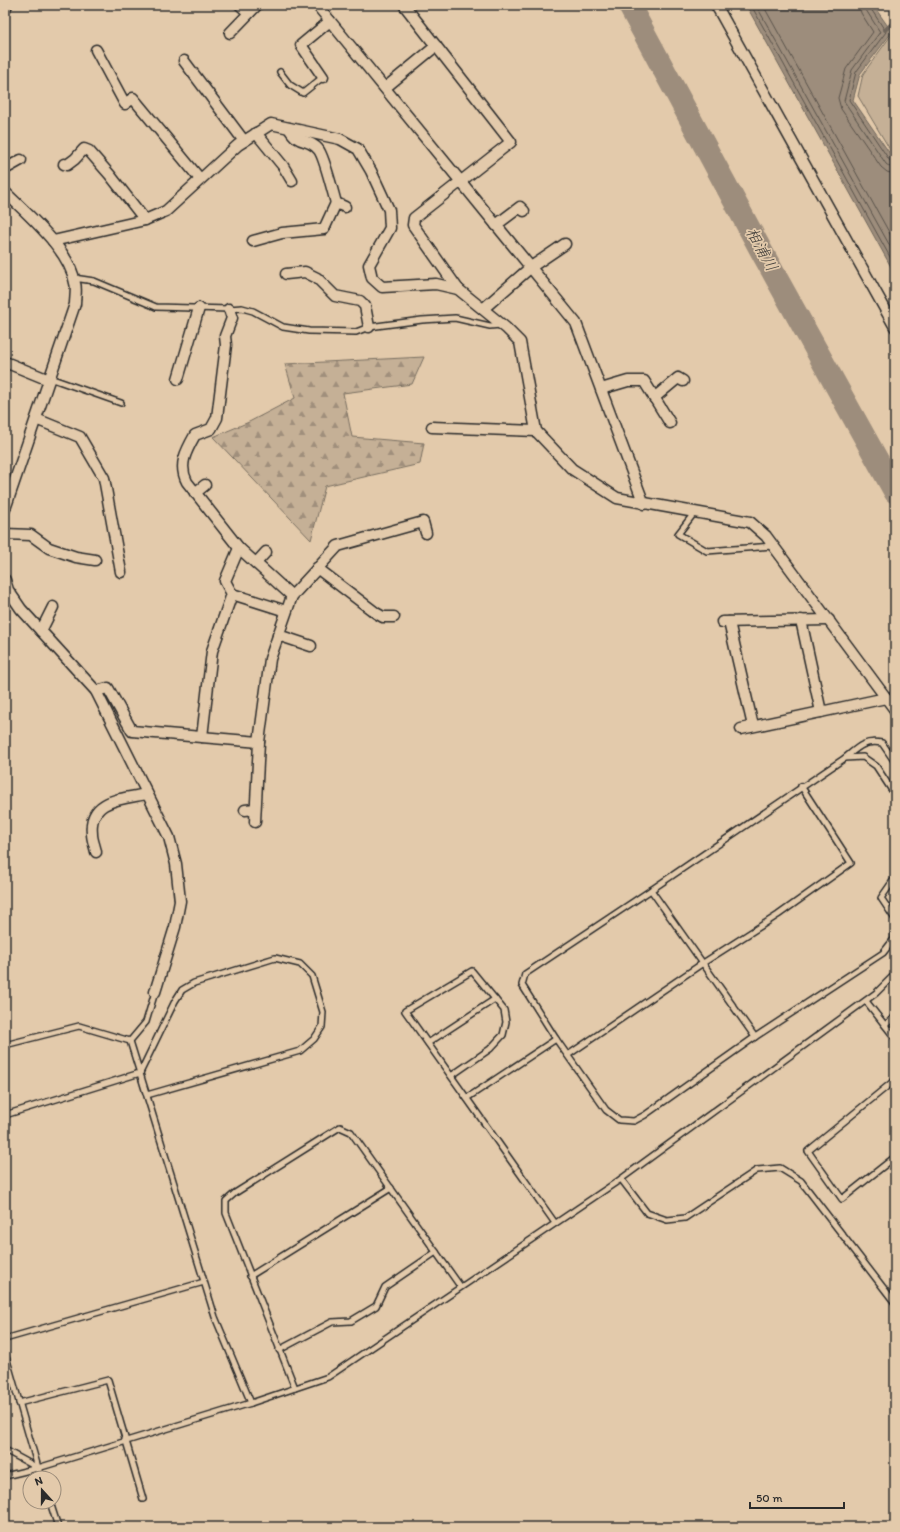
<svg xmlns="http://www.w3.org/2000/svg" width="900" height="1532" font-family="Itim,'Klee One',sans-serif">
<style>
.forest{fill:url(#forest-firs);stroke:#786e60}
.park{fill:#c5b096;stroke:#786e60}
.water{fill:#9d8d7b;stroke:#6f665b}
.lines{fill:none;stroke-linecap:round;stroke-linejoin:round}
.shore{stroke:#59524b;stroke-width:1}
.stream{stroke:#6f665b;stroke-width:4}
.river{stroke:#9d8d7b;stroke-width:23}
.service-casing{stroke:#2b2b2b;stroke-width:8}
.minor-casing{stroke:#2b2b2b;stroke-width:13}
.service{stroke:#e3caab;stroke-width:5}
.minor{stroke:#e3caab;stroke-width:10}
.labels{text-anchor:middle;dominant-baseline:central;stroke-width:3.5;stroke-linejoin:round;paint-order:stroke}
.water-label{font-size:16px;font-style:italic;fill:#423f3b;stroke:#e3caab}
</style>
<defs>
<pattern id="forest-firs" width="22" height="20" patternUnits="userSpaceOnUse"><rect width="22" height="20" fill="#c5b096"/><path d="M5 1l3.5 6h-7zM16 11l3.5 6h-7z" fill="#a08f7b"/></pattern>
</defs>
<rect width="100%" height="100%" fill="#e3caab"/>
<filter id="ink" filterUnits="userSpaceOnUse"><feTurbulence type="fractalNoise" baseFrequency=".025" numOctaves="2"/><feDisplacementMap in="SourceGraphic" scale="8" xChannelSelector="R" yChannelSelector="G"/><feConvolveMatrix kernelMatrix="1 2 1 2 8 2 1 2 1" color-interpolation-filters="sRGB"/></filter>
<g filter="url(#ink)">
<path class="forest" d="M424,357l-12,27 -69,9 9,44 72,6 -4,21 -95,22 -14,54 -98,-103 36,-15 46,-24 -10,-34z"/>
<path class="park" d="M895,30v128l-37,-62 5,-22z"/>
<path class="water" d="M746,5h127l19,27 -32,42 -7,26 42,61v113z"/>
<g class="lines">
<g class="shore">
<path d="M751,5l144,261"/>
<path d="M756,5l139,250"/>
<path d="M763,5l132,238"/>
<path d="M859,5l2,8 12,19 -27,37 -8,29 3,11 40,58 6,5 8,2"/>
<path d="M865,5l1,5 14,22 -28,38 -8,31 42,63 4,3 5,1"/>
<path d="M870,5l1,4 15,23 -30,40 -7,28 41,61 5,1"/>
</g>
<path class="stream" d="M885,30l10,-9"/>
<path class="river" d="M629,5l134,249 132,238"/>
<defs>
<g id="service">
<path d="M280,72l10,13 13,8 20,-16"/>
<path d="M74,278l20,3 62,26 73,2 13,-1 11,3 30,16 26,4 47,1 13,-5 53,-7 33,-2 35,8 11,-1"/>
<path d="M50,378l71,25"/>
<path d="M695,512l-17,22 29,17 65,-5"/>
<path d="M845,758c13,-11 19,-18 37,-15l13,19"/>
<path d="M895,795l-19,-29 -13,-9 -18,1 -194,132 -126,84 -3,11 34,54 50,71 13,10 15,1 11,-6 110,-78 128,-84 11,-14 1,-9"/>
<path d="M895,878l-14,20 14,21"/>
<path d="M651,890l104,147"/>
<path d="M155,992l-9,30 -16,19 85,276 36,86"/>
<path d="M866,1001l29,37"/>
<path d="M885,1025l10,-8"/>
<path d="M428,1043l67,-44"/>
<path d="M5,1045l74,-19 51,15"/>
<path d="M568,1055l135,-92 75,-48 73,-52 -50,-77"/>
<path d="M451,1076l39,-27 13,-14 3,-13 -2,-12 -32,-39 -67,40 150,212"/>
<path d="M895,1080l-87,71 34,48 53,-42"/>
<path d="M467,1098l89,-59"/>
<path d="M5,1115l135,-42 35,-72 7,-11 12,-7 81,-25 25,6 12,12 11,36 -1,15 -8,12 -14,12 -153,44"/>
<path d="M621,1179l26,34 20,7 18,-2 72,-48 23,-2 21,13 94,122"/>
<path d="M250,1276l141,-88"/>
<path d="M5,1339l199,-57"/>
<path d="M279,1350l53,-28 19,-1 25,-15 9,-19 51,-35"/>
<path d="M5,1353l36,125"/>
<path d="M295,1388l-69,-175v-12l9,-8 105,-66 11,5 109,154"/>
<path d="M19,1403l89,-23 35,119"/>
<path d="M5,1450l33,18"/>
<path d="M5,1476l33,-8 213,-65 77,-26 293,-198 255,-186 19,-19"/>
<path d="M50,1502l8,25"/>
</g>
<g id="minor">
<path d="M240,5l9,8"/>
<path d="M317,5l259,318 68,181"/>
<path d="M404,5l107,137 -97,76 -1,7 45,64"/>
<path d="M716,5l179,322"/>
<path d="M5,9l2,-4"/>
<path d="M230,33l27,-28"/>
<path d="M96,50l29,54 8,-6 67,81"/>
<path d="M184,61l60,80"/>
<path d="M323,77l-22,-32 29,-24"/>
<path d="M385,88l51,-42"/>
<path d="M289,128c10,18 18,9 29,21 6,6 15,44 18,54l9,4"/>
<path d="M256,133l27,33 9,15"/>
<path d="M64,164l3,1 8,-6 9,-10 5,2 21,24 35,45"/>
<path d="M5,169l16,-9"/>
<path d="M5,192c23,23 65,58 70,91 2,6 0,15 0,21l-70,205"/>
<path d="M496,225l24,-18 4,4"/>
<path d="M53,241l92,-21 21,-9 72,-66 33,-21 69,15 18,10 13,22 18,39 1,18 -21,37 3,13 10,9 54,-3 22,5 48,39 14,14 16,89 36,38 45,29 133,24 16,14 129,174"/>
<path d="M253,241l29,-8 42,-4 12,-26"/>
<path d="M286,274l19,-2 12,6 18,18 25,5 5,5 4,21"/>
<path d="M229,309l3,9 -7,18 1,9 -9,73 -6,11 -16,6c-9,16 -17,30 -8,47l52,66 -14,33 7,13"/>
<path d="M483,309l48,-42 34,-23"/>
<path d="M5,362l44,18"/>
<path d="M178,379l21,-71"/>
<path d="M601,389l27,-8h16l26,42"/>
<path d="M654,398l24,-20 5,3"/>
<path d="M36,419l44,18 24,41 17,94"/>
<path d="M432,427l104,4"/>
<path d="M195,493l10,-8"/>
<path d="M5,534l26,1 18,13 27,9 19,3"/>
<path d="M239,548l53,48"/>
<path d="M256,563l10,-11"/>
<path d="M317,568l59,45 7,4h11"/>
<path d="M5,580l3,10 13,19 75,82 73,146 7,27 4,37 -5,26 -20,65"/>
<path d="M801,620l20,92"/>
<path d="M722,622l107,-2"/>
<path d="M729,622l24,104"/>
<path d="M41,631l12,-24"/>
<path d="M278,635l33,11"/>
<path d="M96,691l12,-3 24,43 127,11 -4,80"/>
<path d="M741,729l145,-31"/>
<path d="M202,737l10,-86 20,-57 54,17"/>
<path d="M259,742l11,-83 22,-63 46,-50 85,-24 3,11"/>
<path d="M245,810l10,-1"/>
<path d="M96,852c-1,-6 -4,-12 -4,-18 -4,-35 30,-35 55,-40"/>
</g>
</defs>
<use href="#service" class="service-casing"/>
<use href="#minor" class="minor-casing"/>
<use href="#service" class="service"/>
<use href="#minor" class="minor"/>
</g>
</g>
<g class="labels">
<g class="water-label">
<text transform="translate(762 249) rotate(61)">相浦川</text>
</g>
</g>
<rect width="900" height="1532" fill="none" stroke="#e3caab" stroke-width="20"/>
<rect x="10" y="10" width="880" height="1512" fill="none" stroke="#2b2b2b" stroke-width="1.5" filter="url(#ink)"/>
<g transform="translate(42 1490) rotate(339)"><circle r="19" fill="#e3caab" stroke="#998a78"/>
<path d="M0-3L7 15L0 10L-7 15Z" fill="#2b2b2b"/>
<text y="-6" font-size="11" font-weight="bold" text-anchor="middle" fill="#2b2b2b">N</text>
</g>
<path d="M750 1502v6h94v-6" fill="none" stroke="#2b2b2b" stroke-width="2"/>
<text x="756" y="1502" font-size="12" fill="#2b2b2b" stroke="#e3caab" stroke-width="3" paint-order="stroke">50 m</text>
</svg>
